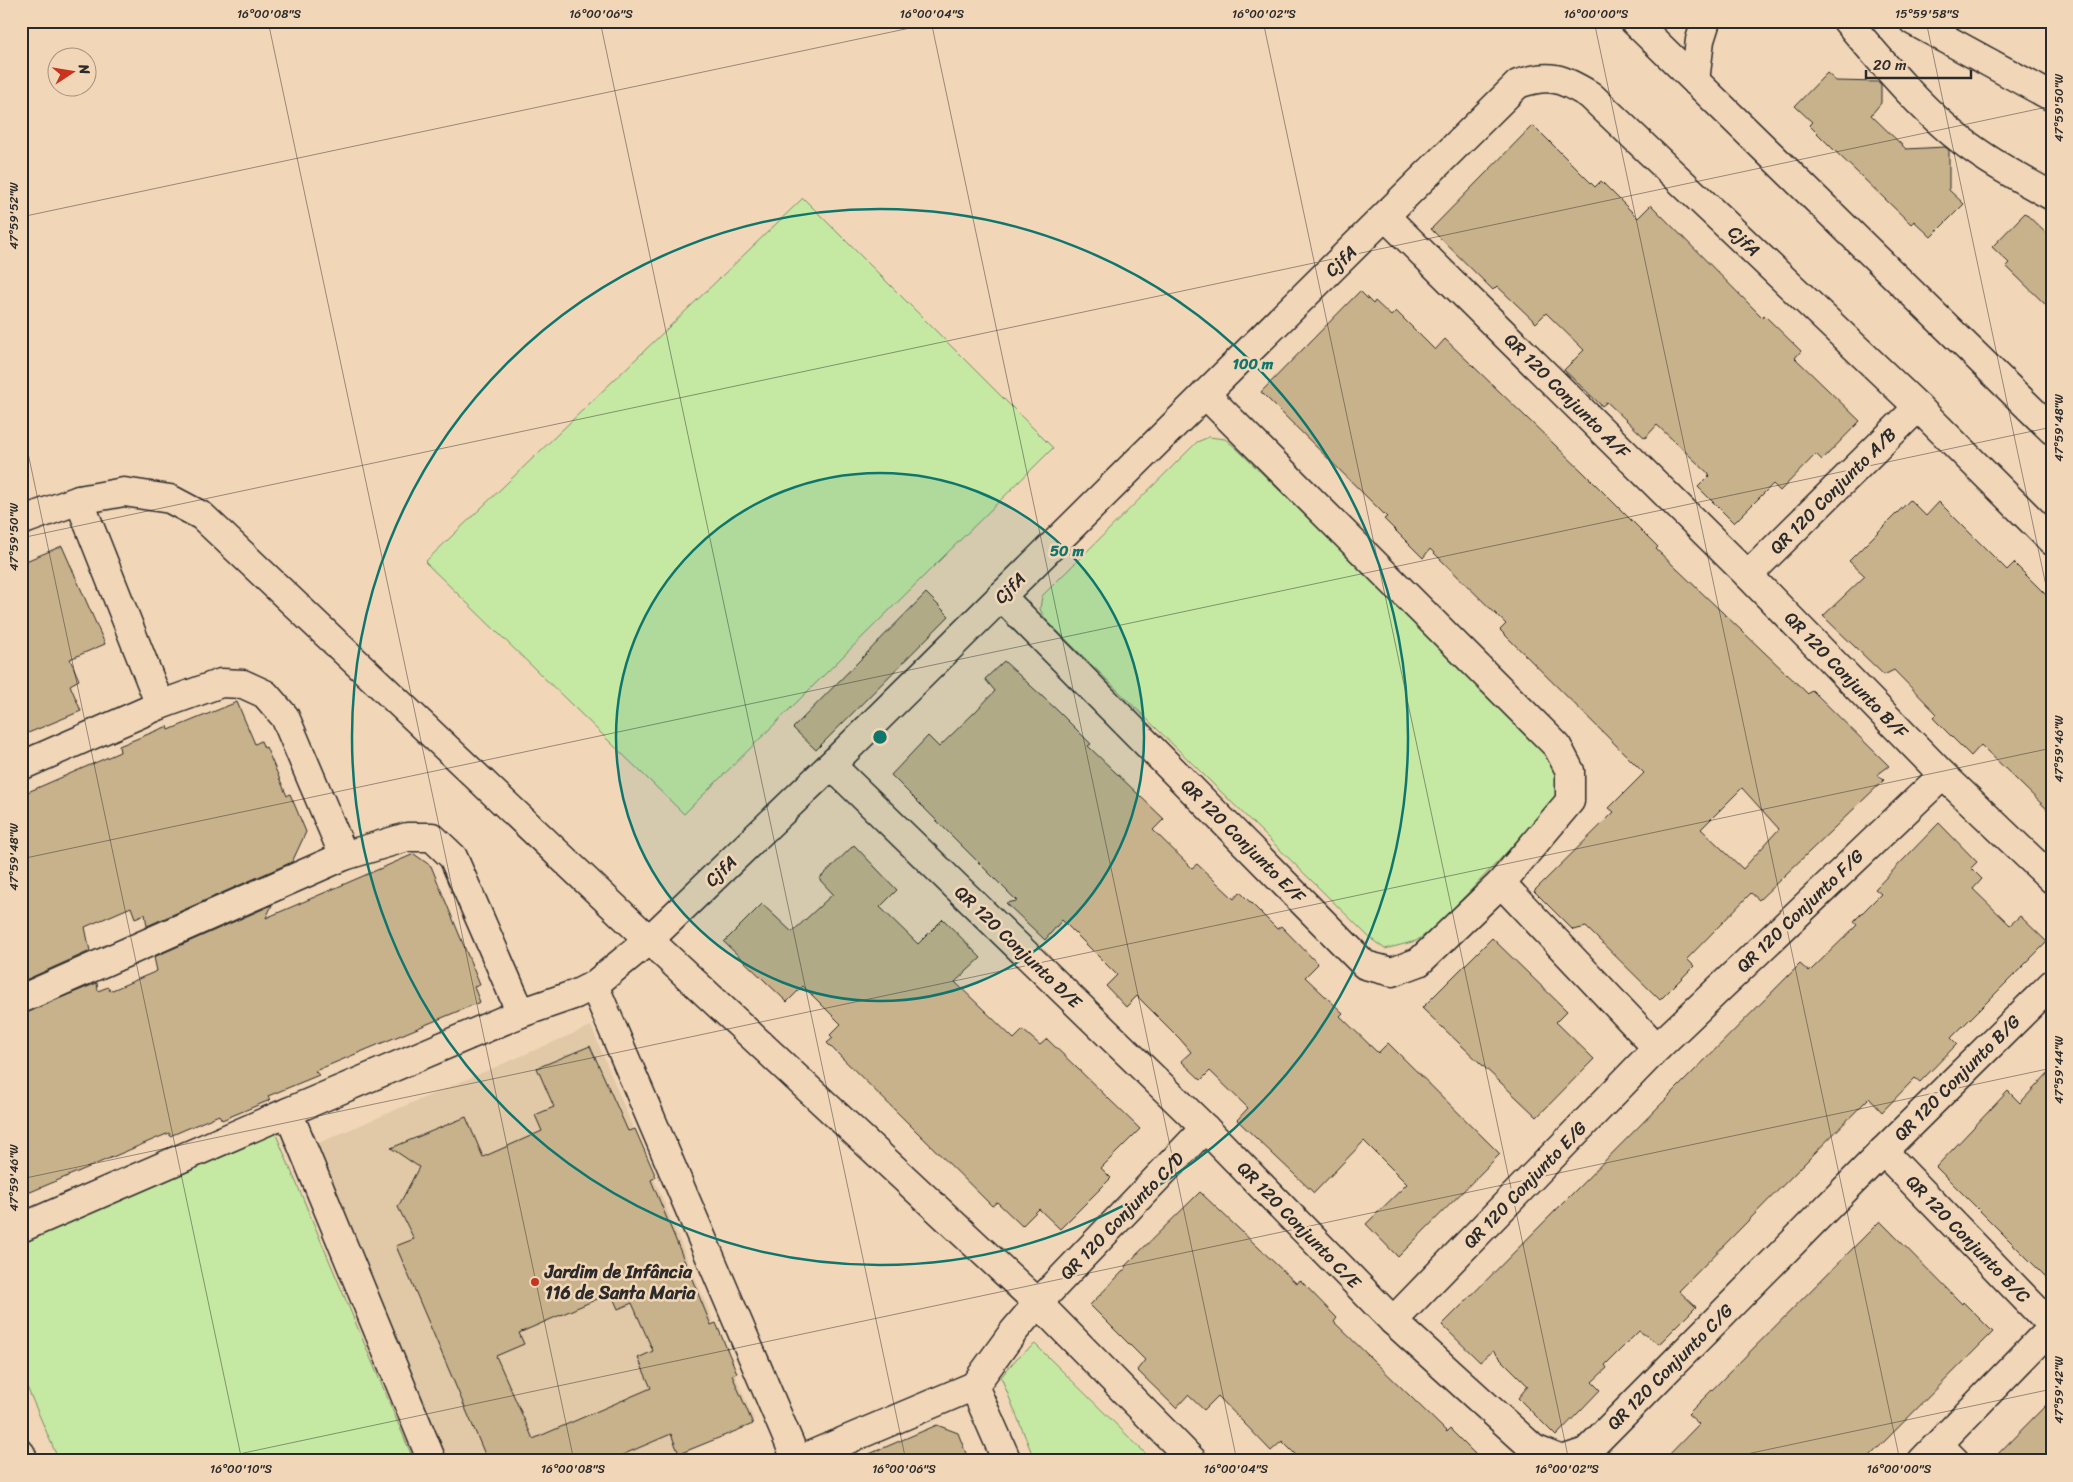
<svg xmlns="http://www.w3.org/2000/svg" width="2073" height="1482" font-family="Sriracha,sans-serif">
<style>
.built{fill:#e1c8a7}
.green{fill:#c5e9a2;stroke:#788a66}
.building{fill:#c8b28b;stroke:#2b2b2b;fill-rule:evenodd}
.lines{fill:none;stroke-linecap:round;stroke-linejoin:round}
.minor-casing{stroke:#2b2b2b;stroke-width:31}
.minor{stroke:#f2d6b8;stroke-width:28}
.ticks{fill:none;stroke:#2b2b2b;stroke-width:1;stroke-opacity:0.45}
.ring{fill:none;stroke:#0f766e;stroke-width:2.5}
.poi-dot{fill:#c8321e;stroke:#f2d6b8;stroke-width:2}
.labels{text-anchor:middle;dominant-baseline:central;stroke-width:5;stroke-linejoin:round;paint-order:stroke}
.street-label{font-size:18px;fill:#2b2b2b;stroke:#f2d6b8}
.poi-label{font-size:18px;font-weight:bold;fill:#2b2b2b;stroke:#f2d6b8;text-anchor:start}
.centre{fill:#0f766e;stroke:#f2d6b8;stroke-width:2.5}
.ring-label{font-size:15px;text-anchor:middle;font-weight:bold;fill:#0f766e;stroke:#f2d6b8;stroke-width:5;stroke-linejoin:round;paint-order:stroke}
.neatline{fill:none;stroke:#2b2b2b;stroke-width:2}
.ticks-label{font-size:12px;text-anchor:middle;fill:#2b2b2b}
</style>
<rect width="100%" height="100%" fill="#f2d6b8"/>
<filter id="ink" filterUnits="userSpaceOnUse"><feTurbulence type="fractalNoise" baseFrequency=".02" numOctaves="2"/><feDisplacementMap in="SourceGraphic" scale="10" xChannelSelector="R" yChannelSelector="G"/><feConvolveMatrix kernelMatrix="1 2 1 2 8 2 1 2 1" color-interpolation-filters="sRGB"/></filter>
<g filter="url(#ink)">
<path class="built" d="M591,1026l163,394 -104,41h-201l-135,-316z"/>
<g class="green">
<path d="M803,198l250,250 -369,366 -259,-252z"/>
<path d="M1209,437l16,2 11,9 311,304 14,33 -6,16 -119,126 -20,14 -31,8 -15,-11 -325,-319 -5,-10 2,-13 155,-154z"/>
<path d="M274,1130l140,331h-355l-38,-88v-135z"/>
<path d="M1035,1344l118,117h-118l-34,-84 16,-19z"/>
</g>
<g class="building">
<path d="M1827,73l9,8 43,1 2,3v18l-10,12 35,34 39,-2 4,3v40l15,14 -33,33 -17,-16 -3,3 -76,-73 -26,-26 3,-3 -17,-16z"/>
<path d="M1533,125l62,62 6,-6 37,37 13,-13 111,112 2,-2 37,36 -6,7 65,63 -38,39 -6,-6 -36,37 -7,-7 -39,39 -36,-36 12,-12 -53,-50 -12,13 -38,-36 -5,4 -38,-36 20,-20 -38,-37 -10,10 -39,-37 -4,4 -62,-61z"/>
<path d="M2025,213l27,26v72l-46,-45 3,-3 -17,-16z"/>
<path d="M1360,291l13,13 2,-3 16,15 5,-5 39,39 10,-11 138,133 75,75 -2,2 152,145 4,-4 77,76 -12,9 7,5 -125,120 -8,-7 -64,66 7,7 -34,34 -74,-73 -13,3 -39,-39 80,-79 -5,-4 35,-35 -144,-143 6,-6 -76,-75 -7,9 -39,-39 3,-2 -126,-125zM1742,788l37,41 -36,40 -42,-40z"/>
<path d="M1910,500l16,16 13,-14 68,68 7,-7 38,38v213l-71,-69 -10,11 -38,-38 4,-4 -43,-44 -10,5 -61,-59 42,-40 -16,-15z"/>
<path d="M62,546l43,98 -35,15 9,21 -9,5 11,26 -60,25v-173z"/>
<path d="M926,593l23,23 -133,134 -23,-22z"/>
<path d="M1004,661l54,50 33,33 -3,2 76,73 -11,11 39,38 5,-4 37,35 6,-7 37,37 4,-3 37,38 -13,13 38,36 -3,3 38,37 10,-10 112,111 -102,103 -32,-33 41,-40 -43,-43 -50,52 -77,-73 11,-12 -38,-37 -9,9 -20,-19 10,-9 -11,-13 -43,-43 -11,11 -20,-21 11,-11 -55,-55 -17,20 -39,-37 11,-2 -126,-126 37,-39 11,11 38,-37 18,-19 -10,-12z"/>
<path d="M237,702l18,42 6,-3 3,7 2,-1 21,49 3,-2 16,38 -14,30 -145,64 -2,-12 -10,4 -4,-11 -46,20 5,24 -69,31v-187l99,-43 -1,-6 49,-20 1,4z"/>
<path d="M1939,823l38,39 -6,6 11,11 -9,10 37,36 10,-9 27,26 -96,96 6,6 -37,38 -5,-4 -33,34 -13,-14 -190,193 17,16 -37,37 -20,-13 -34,34 2,3 -15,14 8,8 -44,46 -38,-38 10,-12 -35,-35 -13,11 -38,-37 358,-361 9,8 48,-47 -3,-4 27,-27 -6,-5z"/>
<path d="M854,845l43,45 -17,17 38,37 25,-25 38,39 -26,24 59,57 9,-9 17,15 7,-6 93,90 -39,39 10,10 -51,51 -21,-20 -17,17 -25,-24 -5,4 -165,-163 6,-5 -3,-3 11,-11 -38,-38 -16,16 -63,-60 38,-38 30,28 41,-38 -14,-15z"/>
<path d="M414,854l17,12 49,119 -6,2 6,15 -165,69 4,4 -51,21 2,4 -48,20 -3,-5 -49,21 -1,-3 -148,63v-182l76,-31 1,8 10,-4 2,4 47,-20 -3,-14 118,-52 -6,13z"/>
<path d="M1492,938l75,73 -11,11 38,37 -57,58 -115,-109z"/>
<path d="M590,1046l38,85 7,-2 21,48 -5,3 60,145 5,-2 21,50 -5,2 21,49 -74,30 -8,-20 -63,27h-125l4,-2 -91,-213 18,-7 -16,-32 21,-40 -28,-19 75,-31 17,40 59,-26 -7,-16 19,-8 -17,-39zM611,1293l7,16 14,-6 21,48 -15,7 13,30 -118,51 -37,-83 28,-12 -5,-11z"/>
<path d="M2052,1069v214l-116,-116 72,-76 12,12z"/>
<path d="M1200,1192l97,92 3,-4 37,38 -3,4 113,110 3,-3 32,32h-180l-20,-20 -11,10 -53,-55 -14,14 -16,-15 -12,13 -39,-38 8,-10 -55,-55 36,-37 -1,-2z"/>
<path d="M1880,1221l82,83 1,-2 30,30 -128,129h-202l36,-37 -11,-10z"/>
<path d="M2052,1399v62h-61z"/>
<path d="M937,1425l21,8 11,28h-116z"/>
</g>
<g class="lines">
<defs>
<g id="minor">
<path d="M1634,21l418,409"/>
<path d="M1847,21c37,44 82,98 129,130 24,17 50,31 76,45"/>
<path d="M1913,21l139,76"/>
<path d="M1695,81l5,-41 6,-19"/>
<path d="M1386,217l362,358 195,200 109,104"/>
<path d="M21,521l58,-21 45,-8 46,7 32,17 447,424 389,363 155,158"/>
<path d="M1748,575l170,-168"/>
<path d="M1001,596l364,369 27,7 27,-10 82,-79 69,-82v-30l-13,-25 -352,-352"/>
<path d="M831,765l374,363 188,193 141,128 28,11 24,-8 297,-301 169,-167"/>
<path d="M21,766l139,-61 -81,-205"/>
<path d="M344,856l63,-19h25l21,20 68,156"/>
<path d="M1501,883l156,165"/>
<path d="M594,985l203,476"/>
<path d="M21,999l323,-143 -59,-139 -20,-23 -22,-10 -22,-1 -61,22"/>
<path d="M1883,1151l169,175"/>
<path d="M21,1228l267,-116"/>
<path d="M1393,1321l264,-273 286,-273"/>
<path d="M974,1386l33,75"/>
<path d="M1939,1445l16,16"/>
<path d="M21,1454l3,7"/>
<path d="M432,1461l-144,-349 233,-99 55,-19 18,-9 55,-45 182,-175 687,-681c32,-11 43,-6 72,11l328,312 134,134"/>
<path d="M797,1461l177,-75 40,-55 24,-28 167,-175"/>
<path d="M1922,1461l130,-134"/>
</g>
</defs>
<use href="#minor" class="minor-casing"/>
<use href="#minor" class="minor"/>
</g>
</g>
<path class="ticks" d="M268,21l306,1440M600,21l306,1440M931,21l306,1440M1263,21l306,1440M1594,21l306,1440M1926,21l126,593M21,217l922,-196M21,420l221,1041M21,538l2031,-432M21,859l2031,-432M21,1179l2031,-431M206,1461l1846,-393M1714,1461l338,-72"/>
<circle cx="880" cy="737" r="264" fill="#0f766e" fill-opacity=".12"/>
<g class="ring">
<circle cx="880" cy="737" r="264"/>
<circle cx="880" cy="737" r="528"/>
</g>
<circle class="poi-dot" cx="535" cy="1282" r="5"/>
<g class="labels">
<g class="street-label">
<text transform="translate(1744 241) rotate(44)">CjfA</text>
<text transform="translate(1341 261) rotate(-44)">CjfA</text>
<text transform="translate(1567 396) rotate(45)">QR 120 Conjunto A/F</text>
<text transform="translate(1833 491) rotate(-45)">QR 120 Conjunto A/B</text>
<text transform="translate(1010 588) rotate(-45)">CjfA</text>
<text transform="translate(1846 675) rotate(46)">QR 120 Conjunto B/F</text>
<text transform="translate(1243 841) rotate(45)">QR 120 Conjunto E/F</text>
<text transform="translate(721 871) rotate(-44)">CjfA</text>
<text transform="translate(1800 911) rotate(-44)">QR 120 Conjunto F/G</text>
<text transform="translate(1018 947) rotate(44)">QR 120 Conjunto D/E</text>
<text transform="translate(1957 1078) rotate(-45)">QR 120 Conjunto B/G</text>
<text transform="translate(1525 1185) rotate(-46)">QR 120 Conjunto E/G</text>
<text transform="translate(1122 1216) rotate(-46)">QR 120 Conjunto C/D</text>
<text transform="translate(1299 1225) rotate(46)">QR 120 Conjunto C/E</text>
<text transform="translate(1968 1239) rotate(46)">QR 120 Conjunto B/C</text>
<text transform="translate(1670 1367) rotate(-45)">QR 120 Conjunto C/G</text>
</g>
<g class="poi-label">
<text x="545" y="1272">Jardim de Infância<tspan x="545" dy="21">116 de Santa Maria</tspan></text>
</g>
</g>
<circle cx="880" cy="737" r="8" class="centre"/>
<g class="ring-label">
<text x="1253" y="369">100 m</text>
<text x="1067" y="556">50 m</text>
</g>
<rect width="2073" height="1482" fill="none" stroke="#f2d6b8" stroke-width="55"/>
<g transform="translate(72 72) rotate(78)"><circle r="24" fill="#f2d6b8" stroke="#a29280"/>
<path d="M0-4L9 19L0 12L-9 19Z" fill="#c8321e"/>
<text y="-8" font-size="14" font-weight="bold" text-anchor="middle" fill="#2b2b2b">N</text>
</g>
<path d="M1866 70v8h105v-8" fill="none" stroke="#2b2b2b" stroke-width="2.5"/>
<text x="1873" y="70" font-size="15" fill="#2b2b2b" stroke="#f2d6b8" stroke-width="4" paint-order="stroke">20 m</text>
<rect x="28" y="28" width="2018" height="1426" class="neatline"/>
<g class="ticks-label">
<text x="269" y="18">16°00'08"S</text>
<text x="601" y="18">16°00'06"S</text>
<text x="932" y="18">16°00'04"S</text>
<text x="1264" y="18">16°00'02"S</text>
<text x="1596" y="18">16°00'00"S</text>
<text x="1927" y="18">15°59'58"S</text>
<text transform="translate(2059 108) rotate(-90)" y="4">47°59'50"W</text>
<text transform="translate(14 216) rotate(-90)" y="4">47°59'52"W</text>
<text transform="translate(2059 428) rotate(-90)" y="4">47°59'48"W</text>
<text transform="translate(14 537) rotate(-90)" y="4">47°59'50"W</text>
<text transform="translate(2059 749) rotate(-90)" y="4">47°59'46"W</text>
<text transform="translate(14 857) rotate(-90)" y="4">47°59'48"W</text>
<text transform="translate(2059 1070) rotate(-90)" y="4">47°59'44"W</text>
<text transform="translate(14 1178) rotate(-90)" y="4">47°59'46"W</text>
<text transform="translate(2059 1390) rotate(-90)" y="4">47°59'42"W</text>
<text x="241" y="1473">16°00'10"S</text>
<text x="573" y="1473">16°00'08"S</text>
<text x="904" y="1473">16°00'06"S</text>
<text x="1236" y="1473">16°00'04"S</text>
<text x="1567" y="1473">16°00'02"S</text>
<text x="1899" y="1473">16°00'00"S</text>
</g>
</svg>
